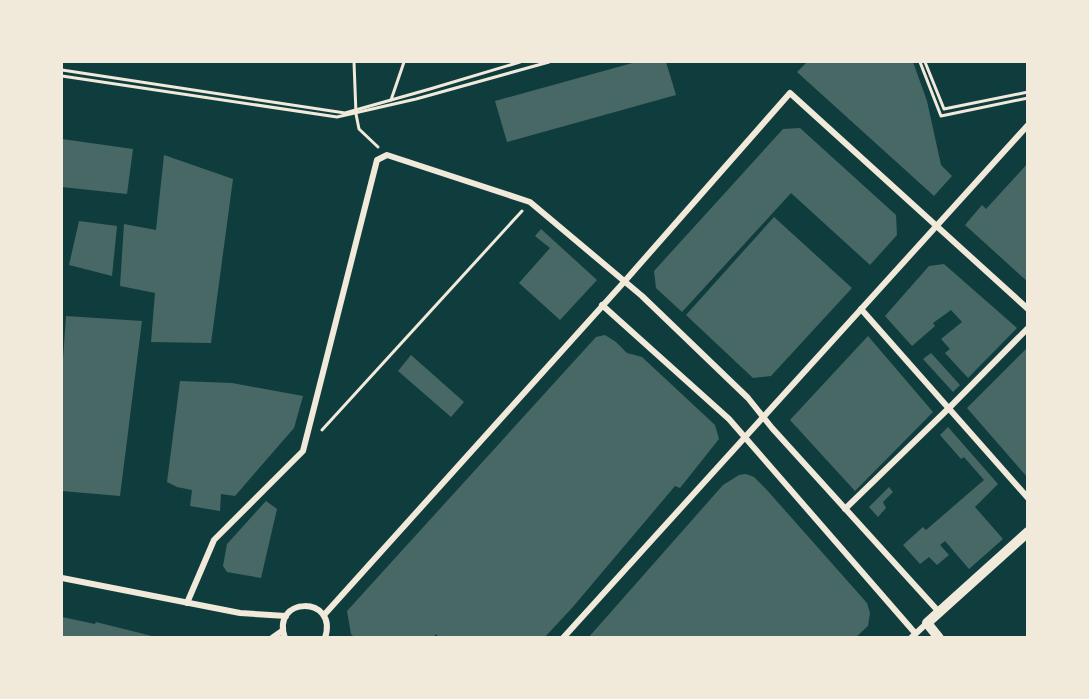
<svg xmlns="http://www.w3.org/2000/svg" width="1089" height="699" font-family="'IBM Plex Sans',sans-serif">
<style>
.building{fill:#486865}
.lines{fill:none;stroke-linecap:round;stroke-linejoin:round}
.path{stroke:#f1e9da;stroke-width:3}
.minor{stroke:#f1e9da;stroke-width:6}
.tertiary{stroke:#f1e9da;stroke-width:10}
</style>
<rect width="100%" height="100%" fill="#0f3d3e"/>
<g class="building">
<path d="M636,62h30l10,33 -169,47 -12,-41z"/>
<path d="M807,62h106l14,39 14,64 11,11 -18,20 -137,-124z"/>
<path d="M800,128l96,87 1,20 -27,30 -79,-72 -109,119 -26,-24 -2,-17 129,-142z"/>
<path d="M62,139l71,10 -6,45 -65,-7z"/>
<path d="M164,155l69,24 -22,164 -60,-1 4,-49 -35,-7 4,-62 32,6z"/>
<path d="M1028,163v119l-63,-57 17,-20 4,4z"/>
<path d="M774,217l78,71 -81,88 -18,2 -67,-63z"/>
<path d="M79,221l38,5 -5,50 -43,-11z"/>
<path d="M541,229l56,51 -37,40 -41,-37 31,-35 -15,-12z"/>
<path d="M944,264l73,64 -49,50 -23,-25 5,-4 -9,-10 21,-17 -11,-12 -18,13 2,3 -23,20 -27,-30 44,-50z"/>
<path d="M66,316l76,5 -22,175 -58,-5v-118z"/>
<path d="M605,335l11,7 11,11 15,4 73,68 4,14 -39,49 -5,-2 -103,122 -28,30h-105l-3,-4 -3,4h-78l-4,-4 -4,-23 249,-274z"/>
<path d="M868,336l65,76 -78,79 -65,-71z"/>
<path d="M1028,347v131l-61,-70z"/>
<path d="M931,353l29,32 -7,7 -30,-33z"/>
<path d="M411,355l53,47 -13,15 -53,-46z"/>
<path d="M180,381l52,2 71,13 -9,32 -59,68 -14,-2 -1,17 -30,-5 2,-16 -15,-3 -10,-5z"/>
<path d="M948,427l50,57 -23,23 28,32 -34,30 -24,-28 -5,4 9,10 -12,10 -8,-8 -9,7 -17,-19 20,-18 3,3 58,-50 -20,-23 -3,2 -21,-24z"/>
<path d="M746,474l8,3 12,12 101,114 3,10 -2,13 -13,12h-267l135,-153 16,-10z"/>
<path d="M889,487l4,5 -10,10 3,6 -8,9 -9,-10z"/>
<path d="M266,501l11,8 -16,69 -34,-6 -4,-6 4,-22z"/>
<path d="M62,617l33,7 1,-2 64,16h-98z"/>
</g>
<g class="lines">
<g class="path">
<path d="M354,62l2,52 3,15 19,18"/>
<path d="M920,62l21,54 87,-18"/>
<path d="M925,62l19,47 84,-17"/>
<path d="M62,70l283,43 85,-24 90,-27"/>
<path d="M62,76l275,41 79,-18 133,-37"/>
<path d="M391,100l13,-38"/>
<path d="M322,430l200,-219"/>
</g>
<g class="minor">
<path d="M602,305l127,114 186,214"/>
<path d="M861,309l167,189"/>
<path d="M845,509l104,-101 79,-80"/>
<path d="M62,578l178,35 46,3"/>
<path d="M187,603l27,-63 89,-89 74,-291 10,-5 143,47 112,94 106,102 24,30 167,184"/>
<path d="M324,615l300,-333 166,-189 238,216"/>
<path d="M272,638l10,-7"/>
<path d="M285,638c-15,-42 54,-43 40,0"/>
<path d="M563,638l465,-513"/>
<path d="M911,638l16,-15"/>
</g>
<path class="tertiary" d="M939,638l-12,-15 101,-91"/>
</g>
<rect width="1089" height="699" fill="none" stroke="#f1e9da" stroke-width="126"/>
</svg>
